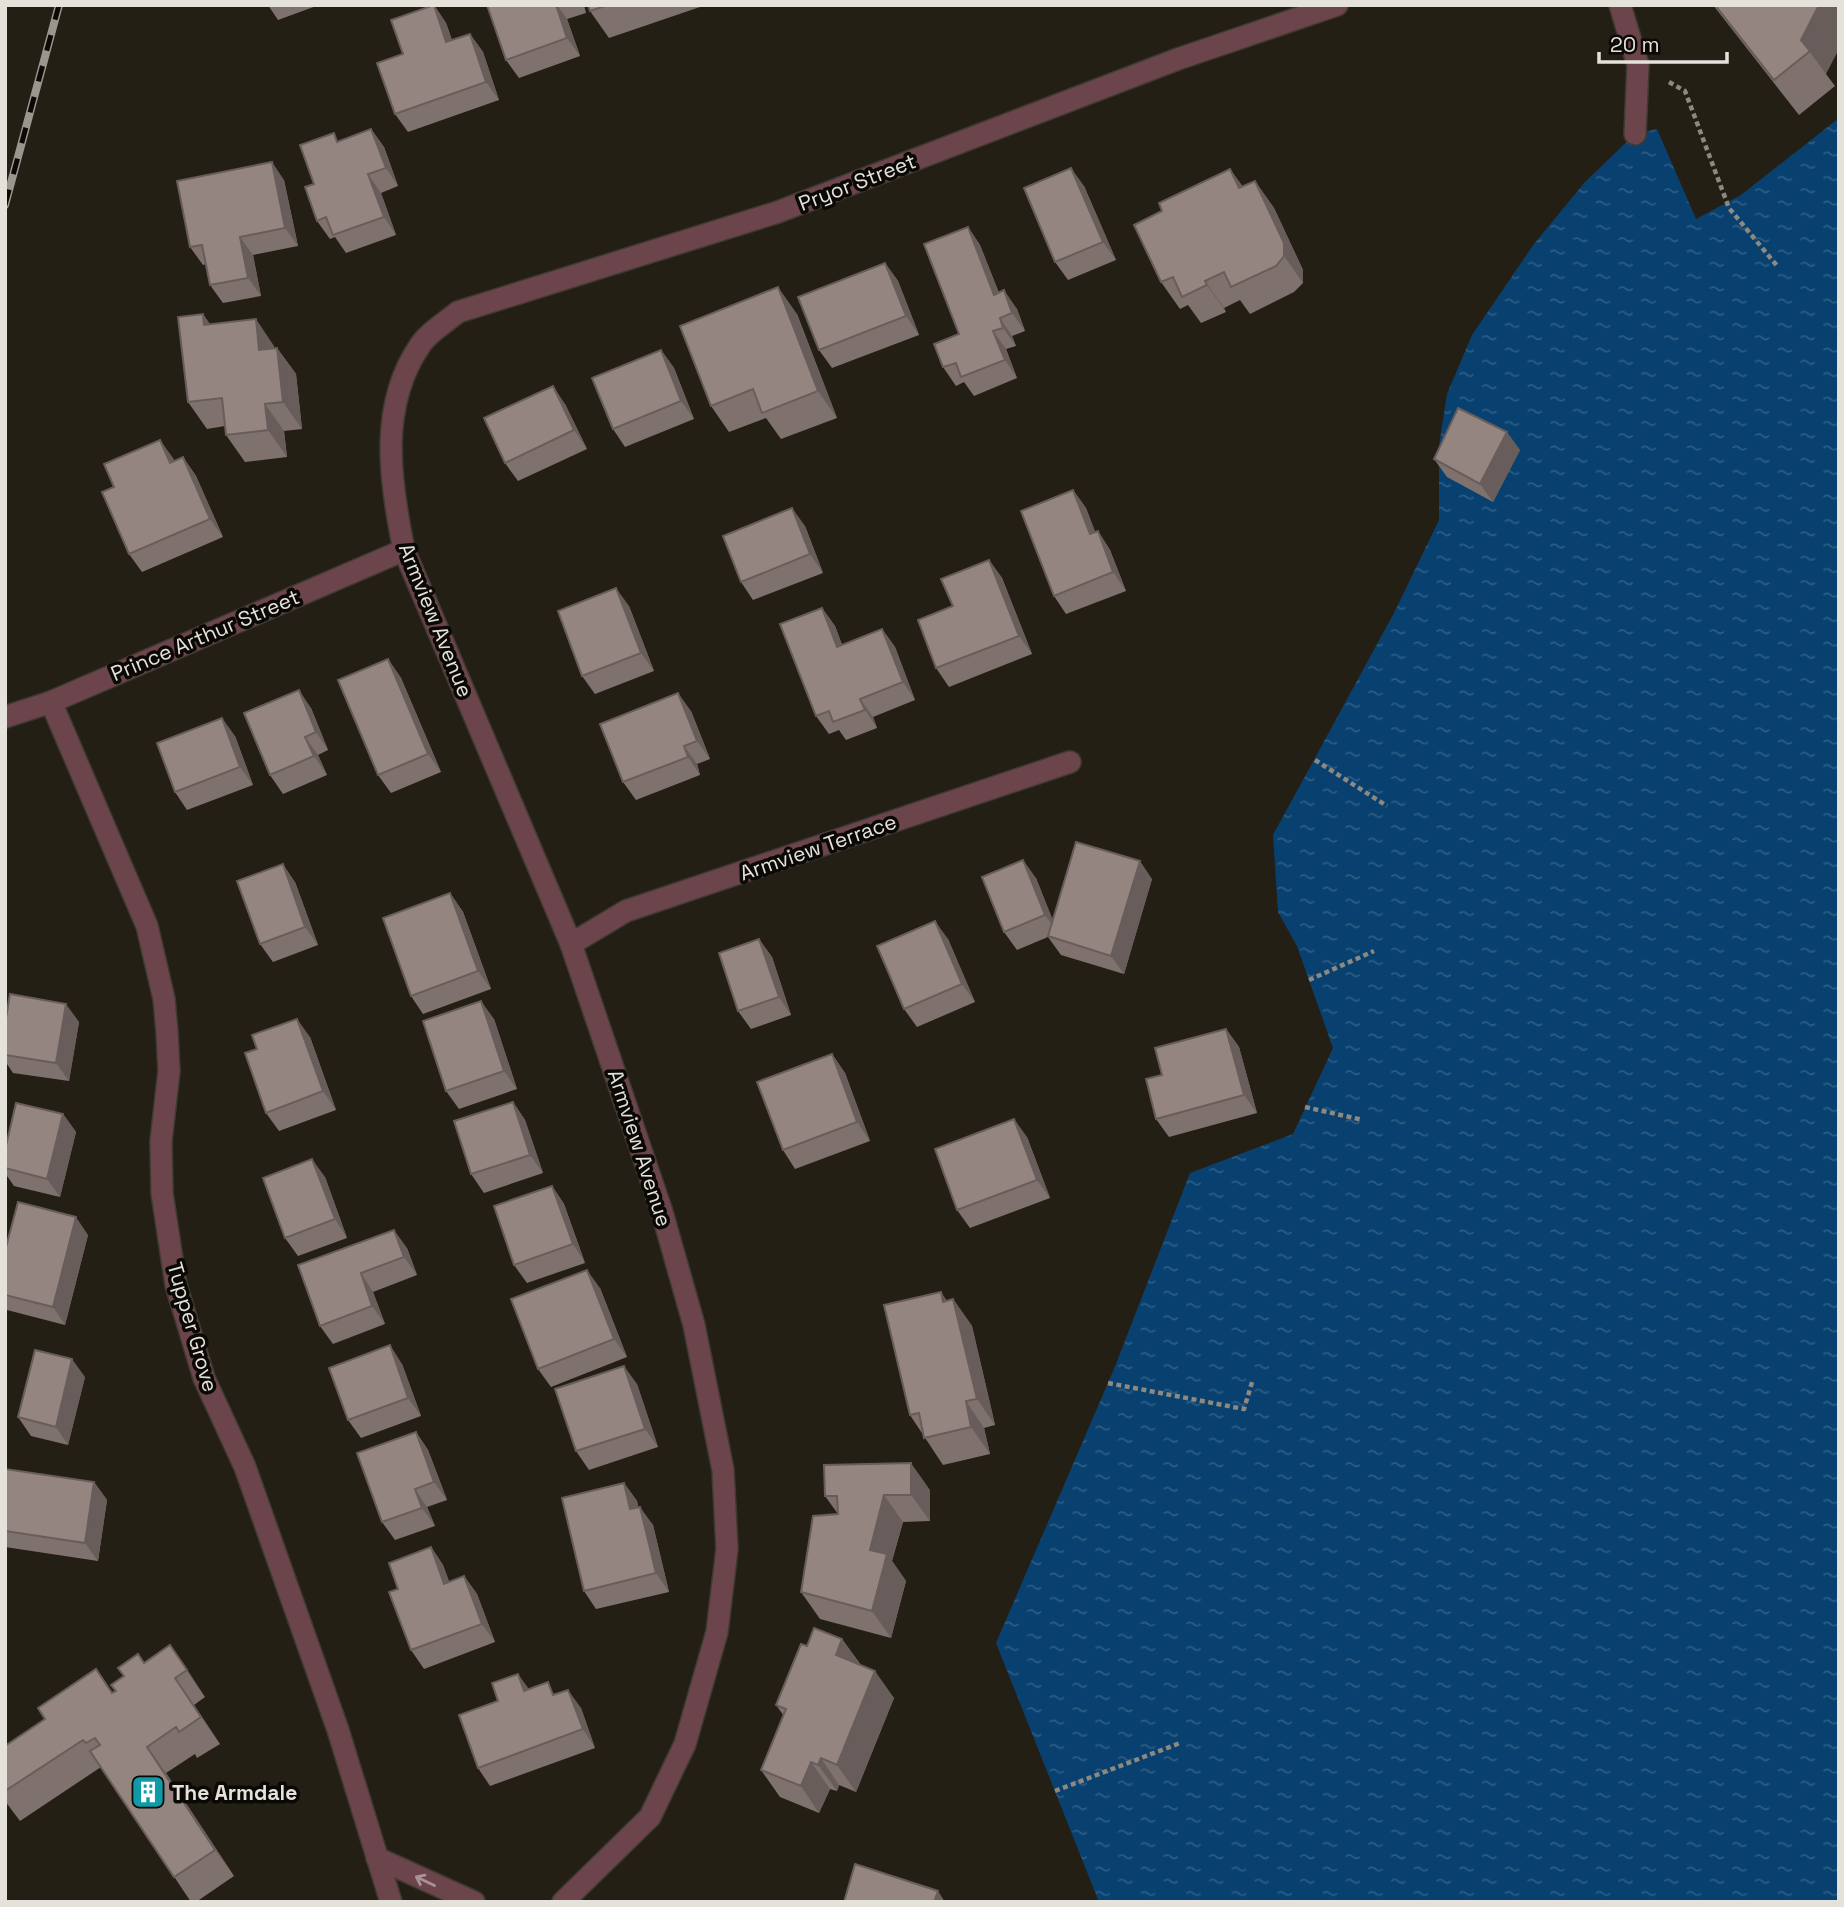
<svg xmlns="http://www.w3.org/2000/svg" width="1844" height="1907" font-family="'Space Grotesk',sans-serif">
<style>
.water{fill:url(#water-ripples)}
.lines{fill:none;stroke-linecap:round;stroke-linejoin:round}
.minor-casing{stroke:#3f3a31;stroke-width:24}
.path{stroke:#8d8981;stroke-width:4.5;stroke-dasharray:5 3.5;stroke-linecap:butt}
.minor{stroke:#6c444c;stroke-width:21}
.rail-casing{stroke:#9a968e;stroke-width:8}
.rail{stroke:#0b0905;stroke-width:5;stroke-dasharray:16;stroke-linecap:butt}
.wall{fill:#7f726e}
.shaded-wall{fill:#685d5a}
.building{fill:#948580;stroke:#685d5a;stroke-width:2}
.oneway{stroke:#a89394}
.labels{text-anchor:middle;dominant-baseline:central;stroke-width:7;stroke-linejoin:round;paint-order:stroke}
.street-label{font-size:21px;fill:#e5e2db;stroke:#0b0905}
.poi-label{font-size:21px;font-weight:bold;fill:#e5e2db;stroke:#0b0905;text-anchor:start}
</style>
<defs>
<pattern id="water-ripples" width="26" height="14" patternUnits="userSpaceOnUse" patternTransform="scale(1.75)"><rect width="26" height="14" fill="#084170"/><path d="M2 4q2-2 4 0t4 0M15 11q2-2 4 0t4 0" fill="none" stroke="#2c5c84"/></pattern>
</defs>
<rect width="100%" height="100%" fill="#241f15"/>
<path class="water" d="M1839,118v1784h-740l-103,-259 118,-274 76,-196 103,-39 40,-86 -36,-102 -19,-34 -5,-77 121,-222 45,-93v-74l8,-52 25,-59 62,-91 51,-62 50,-48 22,-5 39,90 45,-24z"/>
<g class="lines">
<defs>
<g id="minor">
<path d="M1620,5l18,60 -3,69"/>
<path d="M51,702l96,224 17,73 3,33 2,39 -8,70 1,52 14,92 28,93 41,89 93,263 53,172"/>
<path d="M5,717l46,-15 353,-152"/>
<path d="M571,944l55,-33 444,-149"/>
<path d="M377,1858l97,44"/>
<path d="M563,1902l87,-85 35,-73 32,-112 10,-83 -4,-79 -29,-145 -32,-113 -91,-268 -167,-394c-14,-68 -26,-145 17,-206 8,-12 25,-22 37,-32l320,-100 400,-153 159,-54"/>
</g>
</defs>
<use href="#minor" class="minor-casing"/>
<g class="path">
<path d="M1669,82l16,9 44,117 49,59"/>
<path d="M1315,760l72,46"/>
<path d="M1309,980l65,-29"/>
<path d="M1305,1107l58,13"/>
<path d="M1108,1383l136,26 9,-30"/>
<path d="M1055,1791l125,-48"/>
</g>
<use href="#minor" class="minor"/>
<defs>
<path id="rail" d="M5,205l54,-200"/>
</defs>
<use href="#rail" class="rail-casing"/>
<use href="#rail" class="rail"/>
</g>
<g class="wall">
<path d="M268,5h51l-41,15z"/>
<path d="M434,5l12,18 6,17 18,-6 13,18 16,48 -91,32 -13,-18z"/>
<path d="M487,5h97l2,8 -19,6 13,37 -61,22 -13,-18z"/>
<path d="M588,5h111l1,2 -91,31 -19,-27z"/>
<path d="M1713,5h126l-13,69 9,12 -36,29z"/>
<path d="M371,129l13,18 14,39 -17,7 15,42 -50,18 -11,-16 -5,2 -13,-18 -3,-37 25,-43z"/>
<path d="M1230,169l13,18 12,-6 19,27 29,62v13l-9,9 -44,22 -10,-14 -16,8 2,4 -25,11 -13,-18 -8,4 -19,-27 1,-71z"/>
<path d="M284,180l14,66 -45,9 8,41 -38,7 -13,-18 -4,-21 -3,1 -13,-18z"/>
<path d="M1084,186l32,74 -48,20 -13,-18z"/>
<path d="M968,227l12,18 19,48 18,16 8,22 -13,5 4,10 -10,3 11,29 -43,18 -10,-14 -8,4 -13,-19 16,-33z"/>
<path d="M885,263l13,18 21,54 -87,33 -13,-18z"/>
<path d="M203,314l7,11 64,21v2h3l19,26 6,55 -18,2 3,26 -42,5 -19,-27 -1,-9 -18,3 -19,-27z"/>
<path d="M797,314l40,104 -56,21 -15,-21 -37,14 -18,-26z"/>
<path d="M661,350l13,18 20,51 -69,28 -12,-18z"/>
<path d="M565,404l22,45 -69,32 -13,-18z"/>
<path d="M160,440l14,21 9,-4 13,19 27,61 -81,35 -13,-18 -15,-67z"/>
<path d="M1520,450l-27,52 -46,-25 -13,-18z"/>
<path d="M1073,490l13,18 9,24 3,-1 12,19 16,41 -60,23 -12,-18z"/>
<path d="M805,526l18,47 -70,27 -12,-18z"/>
<path d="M989,560l13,18 30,76 -83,33 -13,-19 17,-62z"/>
<path d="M629,606l25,65 -59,23 -13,-18z"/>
<path d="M822,608l13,18 7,19 40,-16 13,18 20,53 -42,17 4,11 -31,12 -7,-10 -10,4 -13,-18z"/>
<path d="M388,659l13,19 40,94 -50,21 -13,-18z"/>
<path d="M311,708l17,42 -10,5 9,20 -44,19 -13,-19z"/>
<path d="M691,711l19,48 -13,5 3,11 -64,25 -13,-18z"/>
<path d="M235,736l18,49 -66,25 -12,-18z"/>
<path d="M1036,878l17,43 99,-42 -28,95 -63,-19 -13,-18 -31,13 -13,-18z"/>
<path d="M295,882l23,63 -45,17 -13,-18z"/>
<path d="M450,893l13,19 28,77 -68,25 -12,-18z"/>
<path d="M759,939l13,18 19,58 -40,14 -13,-18z"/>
<path d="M948,939l27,63 -58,25 -13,-18z"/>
<path d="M494,1019l23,70 -58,20 -13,-18z"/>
<path d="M79,1022l-10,59 -56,-8 -8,-12v-37z"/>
<path d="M1226,1029l13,18 18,66 -88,24 -13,-18 6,-44z"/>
<path d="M310,1037l26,73 -57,21 -13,-18z"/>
<path d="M832,1054l13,19 25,68 -75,28 -12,-19z"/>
<path d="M513,1102l12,18 18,53 -59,20 -13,-19z"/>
<path d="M63,1114l13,18 -16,65 -46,-11 -9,-13v-23z"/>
<path d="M1027,1137l23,61 -80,30 -13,-18z"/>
<path d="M325,1177l22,61 -49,18 -13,-18z"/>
<path d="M552,1186l12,18 21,59 -58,20 -13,-18z"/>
<path d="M88,1235l-23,90 -58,-15 -2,-3v-56z"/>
<path d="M407,1248l10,27 -44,17 12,32 -52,20 -13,-18 -22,-61z"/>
<path d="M600,1288l27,69 -76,30 -13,-18z"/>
<path d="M953,1299l19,27 23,99 -11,3 6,26 -47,11 -33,-50 37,-114z"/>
<path d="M402,1364l19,52 -60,22 -13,-18z"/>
<path d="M85,1377l-17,68 -37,-9 -13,-19z"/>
<path d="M637,1384l21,63 -69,23 -13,-19z"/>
<path d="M416,1432l12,18 19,50 -20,7 8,19 -40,14 -13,-18z"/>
<path d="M5,1469l89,13 13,18 -9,61 -93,-14z"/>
<path d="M624,1483l13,18 1,6 15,18 16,67 -73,17 -12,-18z"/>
<path d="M930,1490v31l-27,1 -11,39 14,20 -15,57 -71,-19 -19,-27 37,-78 -13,-18z"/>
<path d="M431,1547l12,18 6,17 15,-6 13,18 18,48 -71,27 -13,-19 -13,-61z"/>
<path d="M842,1639l19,26 33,33 -38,94 -17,-7 -2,6 -7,-2 -11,24 -39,-16 -19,-27 23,-54 -8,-11 31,-59z"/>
<path d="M170,1645l35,52 -11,8 26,39 -23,14 -2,-4 -29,19 68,103 -38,26h-5l-90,-135 -81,54 -15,-20v-55l40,-27 51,-50 16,24 4,-2 8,-15z"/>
<path d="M529,1689l27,5 25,14 14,40 -105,38 -12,-18z"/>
</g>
<g class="shaded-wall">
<path d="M434,5l12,18 13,37 -13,-18z"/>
<path d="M556,5h1l10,14 13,37 -13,-18z"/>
<path d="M1819,5h20v44l-13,25 -25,-34z"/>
<path d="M470,34l13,18 16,48 -13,-18z"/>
<path d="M371,129l13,18 14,39 -12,-18z"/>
<path d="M272,162l12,18 14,66 -13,-18z"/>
<path d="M1071,168l13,18 32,74 -13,-18z"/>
<path d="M1230,169l19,27 -10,-8z"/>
<path d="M368,174l13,19 15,42 -12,-18z"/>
<path d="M1255,181l19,27 29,62v13l-19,-27z"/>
<path d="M968,227l12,18 27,68 -13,-18z"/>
<path d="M240,237l13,18 8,41 -13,-18z"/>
<path d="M885,263l13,18 21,54 -13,-19z"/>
<path d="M1205,281l19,27 2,4 -19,-27z"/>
<path d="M778,287l19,27 40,104 -19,-27z"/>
<path d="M1004,290l13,19 8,22 -13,-18z"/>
<path d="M203,314l19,27 -18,-16z"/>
<path d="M1000,318l12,18 4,10 -13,-18z"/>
<path d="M256,319l18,27 3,31 -18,-27z"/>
<path d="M993,331l13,18 11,29 -12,-18z"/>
<path d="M277,348l19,26 6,55 -19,-27z"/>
<path d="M661,350l13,18 20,51 -13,-18z"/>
<path d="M553,386l12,18 22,45 -13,-19z"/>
<path d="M265,404l19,27 3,26 -19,-27z"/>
<path d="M1507,432l13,18 -27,52 -13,-18z"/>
<path d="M160,440l13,18 10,23 -13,-18z"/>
<path d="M183,457l13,19 27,61 -13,-18z"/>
<path d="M1073,490l13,18 17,44 -13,-18z"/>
<path d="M792,508l13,18 18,47 -13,-19z"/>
<path d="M1098,531l12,19 16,41 -13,-19z"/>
<path d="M989,560l13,18 30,76 -13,-18z"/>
<path d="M616,588l13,18 25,65 -13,-18z"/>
<path d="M822,608l13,18 15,39 -13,-18z"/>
<path d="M882,629l13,18 20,53 -12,-18z"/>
<path d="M388,659l13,19 40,94 -13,-18z"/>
<path d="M299,690l12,18 17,42 -12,-18z"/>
<path d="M678,693l13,18 19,48 -13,-18z"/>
<path d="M860,699l13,18 4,11 -12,-18z"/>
<path d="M222,718l13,18 18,49 -13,-18z"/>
<path d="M305,737l13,18 9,20 -13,-19z"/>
<path d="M684,746l13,18 3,11 -12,-18z"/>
<path d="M1023,860l13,18 22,55 -13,-18z"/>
<path d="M1140,861l12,18 -28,95 -13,-18z"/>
<path d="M283,864l12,18 23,63 -13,-18z"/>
<path d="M450,893l13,19 28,77 -13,-18z"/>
<path d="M935,921l13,18 27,63 -13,-18z"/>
<path d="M759,939l13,18 19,58 -12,-18z"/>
<path d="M481,1001l13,18 23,70 -13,-18z"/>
<path d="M66,1004l13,18 -10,59 -13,-18z"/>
<path d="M297,1019l13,18 26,73 -13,-19z"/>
<path d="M1226,1029l13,18 18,66 -13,-18z"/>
<path d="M832,1054l13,19 25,68 -13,-19z"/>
<path d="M513,1102l12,18 18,53 -13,-18z"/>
<path d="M63,1114l13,18 -16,65 -13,-18z"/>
<path d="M1014,1119l13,18 23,61 -13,-18z"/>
<path d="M312,1159l13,18 22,61 -12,-19z"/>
<path d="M552,1186l12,18 21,59 -12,-19z"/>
<path d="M76,1217l12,18 -23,90 -12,-18z"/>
<path d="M394,1230l13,18 10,27 -13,-18z"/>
<path d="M587,1270l13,18 27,69 -13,-18z"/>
<path d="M361,1273l12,19 12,32 -13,-18z"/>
<path d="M941,1292l16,24 -4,-17 19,27 23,99 -18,-26z"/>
<path d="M390,1345l12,19 19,52 -13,-18z"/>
<path d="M72,1359l13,18 -17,68 -12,-18z"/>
<path d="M624,1366l13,18 21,63 -13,-18z"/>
<path d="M966,1401l18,27 6,26 -19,-27z"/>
<path d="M416,1432l12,18 19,50 -13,-18z"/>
<path d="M911,1463l19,27v31l-19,-26z"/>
<path d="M94,1482l13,18 -9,61 -13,-18z"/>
<path d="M624,1483l13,18 6,27 -13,-19z"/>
<path d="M415,1489l12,18 8,19 -13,-18z"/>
<path d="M884,1495l19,27 -11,39 14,20 -15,57 -19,-27 -2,-61z"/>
<path d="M640,1507l13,18 16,67 -13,-19z"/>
<path d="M431,1547l12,18 14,37 -13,-18z"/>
<path d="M464,1576l13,18 18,48 -13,-18z"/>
<path d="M842,1639l19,27 -25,-11z"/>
<path d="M170,1645l19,27 16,25 -18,-27z"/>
<path d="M875,1671l19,27 -38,94 -19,-27z"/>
<path d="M518,1674l13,18 -7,-1z"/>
<path d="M175,1678l19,27 26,39 -19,-27z"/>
<path d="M568,1690l13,18 14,40 -12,-19z"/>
<path d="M147,1747l19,26 68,103 -19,-26z"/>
<path d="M821,1758l18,27 -2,6 -19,-26z"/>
<path d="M811,1762l19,27 -11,24 -18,-27z"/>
<path d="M938,1891l7,11h-11z"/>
</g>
<g class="building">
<path d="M434,5l12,37 24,-8 16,48 -91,32 -18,-51 26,-9 -12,-34z"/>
<path d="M487,5h69l11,33 -61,22z"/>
<path d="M588,5h20l-18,6z"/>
<path d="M1715,5h104l-18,35 9,11 -36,29z"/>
<path d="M371,129l15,39 -18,6 16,43 -51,18 -7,-18 -9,4 -12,-34 9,-3 -14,-39 34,-12 3,9z"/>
<path d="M272,162l13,66 -45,9 8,41 -38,7 -8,-40 -12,2 -13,-66z"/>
<path d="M1071,168l32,74 -48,20 -31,-74z"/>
<path d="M1230,169l9,19 16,-7 29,62v13l-8,10 -45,21 -7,-15 -19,9 2,4 -25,12 -9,-20 -12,5 -27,-57 28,-14 -3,-8z"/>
<path d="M968,227l26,68 10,-5 8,23 -12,5 3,10 -10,3 12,29 -44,17 -5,-14 -13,4 -9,-23 25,-10 -35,-90z"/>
<path d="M885,263l21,53 -87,34 -21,-53z"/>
<path d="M778,287l40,104 -56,22 -9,-24 -42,17 -31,-80z"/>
<path d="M203,314l1,11 52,-6 3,31 18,-2 6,54 -18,2 3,26 -42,5 -4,-37 -34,4 -10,-85z"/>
<path d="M661,350l20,51 -68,28 -21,-51z"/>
<path d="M553,386l21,44 -69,33 -21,-45z"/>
<path d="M1458,408l49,24 -27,52 -46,-25z"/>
<path d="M160,440l10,23 13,-6 27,62 -81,35 -27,-62 12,-5 -10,-23z"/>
<path d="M1073,490l17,44 8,-3 15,41 -59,24 -33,-85z"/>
<path d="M792,508l18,46 -69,28 -18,-46z"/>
<path d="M989,560l30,76 -83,32 -18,-48 35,-14 -12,-27z"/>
<path d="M616,588l25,65 -59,23 -24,-65z"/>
<path d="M822,608l15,39 45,-18 21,53 -43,17 5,11 -32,12 -4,-11 -13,5 -36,-92z"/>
<path d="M388,659l40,95 -50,21 -40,-95z"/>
<path d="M299,690l17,42 -11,5 9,19 -44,19 -26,-62z"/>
<path d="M678,693l19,48 -13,5 4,11 -65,25 -23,-58z"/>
<path d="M222,718l18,49 -65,25 -18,-49z"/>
<path d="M1076,842l64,19 -29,95 -63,-20z"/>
<path d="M1023,860l22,55 -41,17 -22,-55z"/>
<path d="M283,864l22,63 -45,17 -23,-63z"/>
<path d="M450,893l28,78 -67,25 -28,-78z"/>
<path d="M935,921l27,63 -58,25 -27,-63z"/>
<path d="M759,939l20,58 -41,14 -19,-58z"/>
<path d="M10,994l56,10 -10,59 -51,-8v-31z"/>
<path d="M481,1001l23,70 -58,20 -23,-70z"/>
<path d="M297,1019l26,72 -57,22 -21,-60 12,-4 -5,-14z"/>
<path d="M1226,1029l18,66 -88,24 -10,-40 16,-4 -7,-27z"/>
<path d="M832,1054l25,68 -74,28 -26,-68z"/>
<path d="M513,1102l17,53 -59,19 -17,-53z"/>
<path d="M16,1103l47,11 -16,65 -42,-11v-18z"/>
<path d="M1014,1119l23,61 -80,30 -22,-61z"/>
<path d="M312,1159l23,60 -50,19 -22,-60z"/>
<path d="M552,1186l21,58 -59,21 -20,-59z"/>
<path d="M18,1202l58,15 -23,90 -48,-12v-44z"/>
<path d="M394,1230l10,27 -43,16 11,33 -52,20 -22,-61z"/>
<path d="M587,1270l27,69 -76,30 -27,-70z"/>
<path d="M941,1292l2,10 10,-3 24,100 -11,2 5,26 -47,11 -5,-25 -9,2 -26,-110z"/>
<path d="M390,1345l18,53 -60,22 -19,-52z"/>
<path d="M35,1350l37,9 -16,68 -38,-10z"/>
<path d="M624,1366l21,63 -69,22 -21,-62z"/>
<path d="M416,1432l18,50 -19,7 7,19 -40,14 -25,-69z"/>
<path d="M911,1463v32h-27l-14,55 17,4 -15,57 -71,-19 12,-76 25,-2 -1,-18h-12l-1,-31z"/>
<path d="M5,1469l89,13 -9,61 -80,-12z"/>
<path d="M624,1483l6,26 10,-2 16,66 -72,18 -22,-93z"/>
<path d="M431,1547l13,37 20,-8 18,48 -71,26 -22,-58 9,-3 -9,-26z"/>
<path d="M814,1628l28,11 -6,16 39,16 -38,94 -16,-7 -3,7 -7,-3 -10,24 -40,-16 25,-61 -10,-4 25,-61 6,2z"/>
<path d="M170,1645l17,25 -12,8 26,39 -22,15 -3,-5 -29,20 68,103 -41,27 -84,-126 10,-6 -5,-7 -9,5 -3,-3 -78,51v-45l40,-27 -7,-11 58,-39 16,24 4,-2 -5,-6 13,-9 -6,-8 20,-14 6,9z"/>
<path d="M518,1674l6,17 24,-9 5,13 15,-5 15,39 -105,39 -19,-53 39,-14 -6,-18z"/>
<path d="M855,1864l83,27 -4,11h-90z"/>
</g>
<defs><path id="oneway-shaft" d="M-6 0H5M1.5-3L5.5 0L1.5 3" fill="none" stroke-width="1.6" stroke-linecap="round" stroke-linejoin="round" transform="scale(1.75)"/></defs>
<use class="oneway" href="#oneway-shaft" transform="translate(425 1881) rotate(-154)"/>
<defs>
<symbol id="building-square" viewBox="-11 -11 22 22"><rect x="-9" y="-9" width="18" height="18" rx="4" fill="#0f9aa8" stroke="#0b0905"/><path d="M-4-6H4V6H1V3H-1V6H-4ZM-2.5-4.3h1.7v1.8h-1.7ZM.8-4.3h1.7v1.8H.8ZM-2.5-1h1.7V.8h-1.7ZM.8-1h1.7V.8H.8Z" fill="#fff"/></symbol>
</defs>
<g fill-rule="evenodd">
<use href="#building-square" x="129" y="1773" width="38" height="38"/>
</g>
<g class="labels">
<g class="street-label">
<text transform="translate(857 182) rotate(-21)">Pryor Street</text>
<text transform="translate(436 620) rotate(68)">Armview Avenue</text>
<text transform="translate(205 635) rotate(-23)">Prince Arthur Street</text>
<text transform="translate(818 847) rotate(-19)">Armview Terrace</text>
<text transform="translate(640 1148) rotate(72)">Armview Avenue</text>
<text transform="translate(193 1327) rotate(74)">Tupper Grove</text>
</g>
<g class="poi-label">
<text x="172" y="1792">The Armdale</text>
</g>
</g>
<rect width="1844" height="1907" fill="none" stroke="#e5e2db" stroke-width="14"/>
<path d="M1599 52v10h128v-10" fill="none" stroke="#e5e2db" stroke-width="3.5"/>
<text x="1610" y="52" font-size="21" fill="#e5e2db" stroke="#0b0905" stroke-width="5" paint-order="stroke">20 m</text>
</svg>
